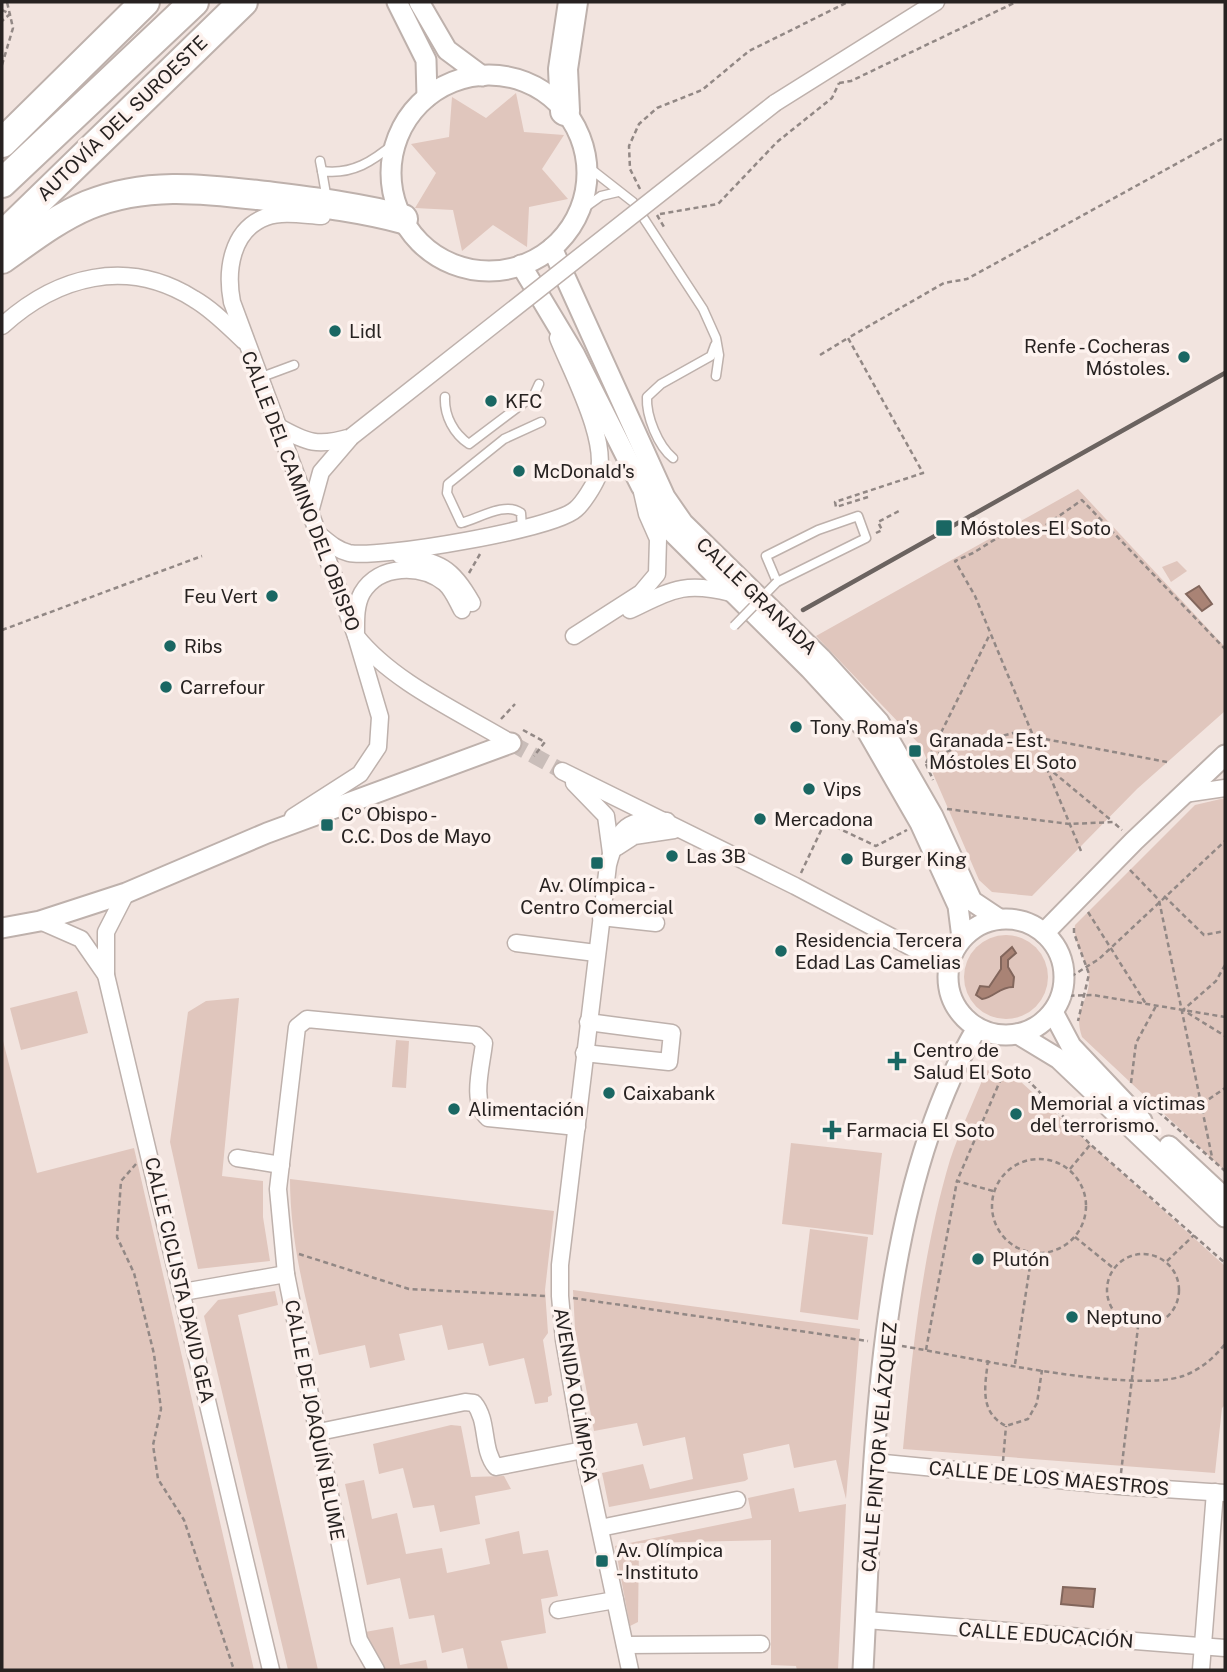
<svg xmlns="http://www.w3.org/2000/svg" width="1227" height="1672" font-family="'Public Sans',sans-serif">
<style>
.green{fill:#e0c6bd}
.water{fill:#a98375;stroke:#82665c;stroke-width:2}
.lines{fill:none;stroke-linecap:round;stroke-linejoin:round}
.minor-tunnel{stroke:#c9bdb9;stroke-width:16;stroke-dasharray:16 8;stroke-linecap:butt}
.service-casing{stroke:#beb1ac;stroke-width:11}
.minor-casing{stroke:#beb1ac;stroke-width:19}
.tertiary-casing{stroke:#beb1ac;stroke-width:23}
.motorway-casing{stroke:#beb1ac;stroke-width:32}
.path{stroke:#928885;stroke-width:2.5;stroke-dasharray:5 3.5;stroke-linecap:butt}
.service{stroke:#fff;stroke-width:8}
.minor{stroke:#fff;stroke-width:16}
.tertiary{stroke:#fff;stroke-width:19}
.motorway{stroke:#fff;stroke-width:28}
.rail{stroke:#6b6360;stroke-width:4.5}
.service-bridge-casing{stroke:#beb1ac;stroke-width:11;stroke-linecap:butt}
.minor-bridge-casing{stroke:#beb1ac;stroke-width:19;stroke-linecap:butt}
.service-bridge{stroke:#fff;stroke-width:8}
.minor-bridge{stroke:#fff;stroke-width:16}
.poi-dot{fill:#1a6763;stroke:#fdf2ee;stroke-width:2.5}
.labels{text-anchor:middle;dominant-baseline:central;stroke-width:7;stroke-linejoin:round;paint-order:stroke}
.street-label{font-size:19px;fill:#272221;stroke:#fdf2ee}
.poi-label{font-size:19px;fill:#272221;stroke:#fdf2ee;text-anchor:start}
</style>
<rect width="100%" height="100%" fill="#f2e4df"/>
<g class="green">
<path d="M516,93l8,39 40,3 -22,34 26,30 -39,8 -2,40 -34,-22 -31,26 -9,-41 -38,-2 21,-35 -25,-29 38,-7 3,-40 34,21z"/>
<path d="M1078,489l147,158v64l-88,78 -105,107 -40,-4 -13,-12 -58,-134 -105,-110z"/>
<path d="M1177,561l10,10 -16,11 -9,-15z"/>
<path d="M1225,798v373l-143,-134c-10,-30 8,-34 7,-59 -1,-18 -17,-35 -14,-53l120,-120z"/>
<circle cx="1006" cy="977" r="42"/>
<path d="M77,991l11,42 -67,17 -11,-42z"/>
<path d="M239,998l-17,178 41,5v36l7,44 -72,8 -28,-127 18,-130 18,-11z"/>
<path d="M2,1037l35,136 97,-25 120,522h-252z"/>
<path d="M396,1040l13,1 -3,47 -14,-1z"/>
<path d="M1001,1064l224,202v139l-3,3 -7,65 -312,-24c9,-96 19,-195 47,-289 10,-30 24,-59 36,-89z"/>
<path d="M791,1143l91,10 -9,82 -91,-11z"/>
<path d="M290,1179l264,32 -9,79 3,43 -5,7 9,55 -4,2v5l-13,2 -11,-46 -35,8 -6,-23 -35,7 -6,-25 -43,9 6,26 -35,8 -5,-23 -46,10c-14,-59 -29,-115 -29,-176z"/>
<path d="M810,1229l58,8 -10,83 -58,-8z"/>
<path d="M573,1290l287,39 -14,170 -10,-39 -42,8 -5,-24 -46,10 5,25 -3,2 -136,26 -7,-34 41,-9 7,25 43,-10 -8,-42 -42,9 -6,-23 -43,8 -19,-102z"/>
<path d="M275,1291l3,14 -40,10 80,355h-30l-84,-354 14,-16z"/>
<path d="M451,1425l10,1 10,51 33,-1 7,13 -36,7 5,28 -40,8 -6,-27 -21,3 -10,-40 -24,6 -6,-30z"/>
<path d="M364,1480l8,39 25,-6 9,41 36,-6 5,25 43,-9 -5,-25 34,-8 4,23 25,-4 10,46 -17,3 5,34 -45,8 7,28 -40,1 -5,-22 -21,5 -8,-38 -25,4 -9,-41 -33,7 -22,-101z"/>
<path d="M794,1488l5,24 47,-8 -8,166h-41l-1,-4 -25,-1v-125l-132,3 -1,79 -8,4 -15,-80 137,-28 -4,-20z"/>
<path d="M393,1627l7,38 26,-5 2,10h-45l-16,-26 -2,-12z"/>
</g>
<g class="water">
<path d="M1199,586l13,18 -10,7 -16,-17z"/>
<path d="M1012,947l4,6 -8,7v7l6,10 -1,10c-14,0 -18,10 -31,12l-6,-4 4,-9 9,1 12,-18v-12z"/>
<path d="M1063,1587l32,2 -2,18 -32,-3z"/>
</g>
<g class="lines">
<path class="minor-tunnel" d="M511,743l51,28"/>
<defs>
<g id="service">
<path d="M320,161l2,10"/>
<path d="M587,166l46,36 70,107 13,29 3,17 -3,21"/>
<path d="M327,200l-5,-29c31,4 51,-10 74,-29"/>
<path d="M580,211l21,-15 17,-4"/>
<path d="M259,378l35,-13"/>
<path d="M445,397c-1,19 9,37 24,47l65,-49 5,-11"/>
<path d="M673,458c-15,-12 -27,-42 -26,-61l14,-13 50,-28 4,-11"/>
<path d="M858,516l8,22 -89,44 -11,-26 52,-26z"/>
<path d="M522,528l-1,-15c-16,-12 -43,6 -60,10l-14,-30 1,-9 56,-45 37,-17"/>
</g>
<g id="minor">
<path d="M775,103l161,-101"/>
<path d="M2,326c55,-50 125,-69 192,-27 19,11 34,27 50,42"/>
<path d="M277,426c30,17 41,21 74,11"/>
<path d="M310,512l11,-40 30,-35"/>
<path d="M317,533c10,8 19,17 32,20 29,6 206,-24 227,-44 7,-6 17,-22 21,-31 14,-34 -26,-107 -39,-140"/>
<path d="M400,555c40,8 51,11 72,48"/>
<path d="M462,610c-5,-9 -9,-20 -17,-27 -24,-19 -66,-19 -83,10 -7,13 -6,29 -6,43 36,46 104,76 155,107"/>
<path d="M630,610c42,-20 54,-29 101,-17"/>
<path d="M574,636l67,-43 16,-19 1,-35 -11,-25 -5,-22"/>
<path d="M562,771l233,115 127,67 28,6"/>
<path d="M574,783l32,33 5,37"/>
<path d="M1184,794l41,-6"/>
<path d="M293,817l67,-43 18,-27 2,-30 -24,-81 -124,-334c-6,-31 -1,-72 34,-85 17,-6 37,-2 56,-1"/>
<path d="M617,847l17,-11 40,-6"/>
<path d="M126,893l-20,39v43l165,695"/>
<path d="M601,917l55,6"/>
<path d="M40,921l41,18 25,36"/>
<path d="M516,943l80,10"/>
<path d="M584,1053l85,9 3,-29 -84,-11"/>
<path d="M237,1158l44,7"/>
<path d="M183,1292l103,-18"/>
<path d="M319,1432l146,-30 9,1c15,18 7,46 22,64l87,-17"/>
<path d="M874,1462l245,24 106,7"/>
<path d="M600,1528l137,-28"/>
<path d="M558,1610l57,-10"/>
<path d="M866,1620l359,28"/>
<path d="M625,1645l136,-1"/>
<path d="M376,1670l-17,-30 -73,-366 -8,-85 19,-162 10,-8 169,16 8,8c-2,21 -14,60 4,75l89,9"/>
<path d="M630,1670l-47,-220 -19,-110 -4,-44v-31l48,-400c10,-38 20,-48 59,-44"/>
<path d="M1201,1670l14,-178"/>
</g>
<g id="tertiary">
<path d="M397,2l29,58 1,37"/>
<path d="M419,2l28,48 35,26"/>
<circle cx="489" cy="173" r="98"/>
<path d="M552,248l113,249 18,26 138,135 58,64 54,94 39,85 27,18"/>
<path d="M521,265l54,90 66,131 31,46 138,137 57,62 53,92 38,83 4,32"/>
<circle cx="1006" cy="977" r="58"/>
<path d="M2,928l38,-7 86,-28 141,-60 244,-90"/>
<path d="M1044,933l90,-92 91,-86"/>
<path d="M1053,1012l18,34 71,75"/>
<path d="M1018,1034l41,25 166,158"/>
<path d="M1169,1146l56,52"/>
<path d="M863,1670c11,-199 10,-467 114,-642"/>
</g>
<g id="motorway">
<path d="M565,111l-2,-42 10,-67"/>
<path d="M2,143l143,-141"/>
<path d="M2,183l192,-181"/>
<path d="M2,236l241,-234"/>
<path d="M2,259c27,-19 55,-41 86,-54 59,-24 117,-16 178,-9 47,6 92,11 137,23"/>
</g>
</defs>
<use href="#service" class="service-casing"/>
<use href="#minor" class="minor-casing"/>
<use href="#tertiary" class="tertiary-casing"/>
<use href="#motorway" class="motorway-casing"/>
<g class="path">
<path d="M2,10l8,4 -8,7"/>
<path d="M2,65l11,-37 -6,-26"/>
<path d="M839,83l12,-2 165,-79"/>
<path d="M640,189l-10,-20 -1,-23 10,-22 18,-16 45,-18 47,-39 99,-49"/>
<path d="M660,214l58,-10 59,-62 55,-44 7,-15"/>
<path d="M657,215l7,12"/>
<path d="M820,355l28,-17"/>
<path d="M868,497l-32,10 -1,-5 88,-29 -75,-135 96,-55 23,-4 258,-142"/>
<path d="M876,533l6,-3 -4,-8 21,-11"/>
<path d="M469,573l11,-19"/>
<path d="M2,630l200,-74"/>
<path d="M501,719l14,-15"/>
<path d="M523,730l22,12 -11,14"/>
<path d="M930,756l83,-23 154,29"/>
<path d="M926,763l64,-129"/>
<path d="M926,764l7,16"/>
<path d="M1047,767l65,54"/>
<path d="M947,809l123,15 43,-2 9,8"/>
<path d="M1081,851l-106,-255 -20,-35 18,-8 29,-18 34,-3 46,-32 143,149"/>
<path d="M1130,870l29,30 53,257"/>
<path d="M801,873l24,-51 51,24 31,-16"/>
<path d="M1164,896l40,39 21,-4"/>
<path d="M1088,912l58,92"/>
<path d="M1074,928v5l15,41 -11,47"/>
<path d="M1225,965l-9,16 -33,29 42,26"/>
<path d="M1064,981l35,-22 126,-118"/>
<path d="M1061,996l32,-1 132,22"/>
<path d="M1131,1083l5,-40 20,-37"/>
<path d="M1202,1104l23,-16"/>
<path d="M1152,1106l73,65"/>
<circle cx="1039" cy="1206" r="47"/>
<path d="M136,1164l-15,17 -4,56 17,36 20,81 7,55 -8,36 5,34 26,41 50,150"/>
<path d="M1070,1169l20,-24"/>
<path d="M993,1191l-36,-10 43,-100 19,-10 71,73 135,119"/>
<path d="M1075,1237l37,30"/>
<circle cx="1143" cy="1290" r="36"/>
<path d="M299,1254l110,35 137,7"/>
<path d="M1167,1261l27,-26"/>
<path d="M573,1298l295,43"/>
<path d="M902,1346c60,10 230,48 281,30 17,-6 32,-19 42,-32"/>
<path d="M926,1350l31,-169"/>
<path d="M988,1360c-3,27 -9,52 18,66l22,-7 9,-16 5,-33"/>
<path d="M1015,1364l17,-111"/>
<path d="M1003,1461l3,-35"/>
<path d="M1121,1473l17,-146"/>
</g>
<use href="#service" class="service"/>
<use href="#minor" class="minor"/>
<use href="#tertiary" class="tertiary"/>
<use href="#motorway" class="motorway"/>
<path class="rail" d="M803,610l422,-237"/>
<defs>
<path id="service-bridge" d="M734,626l43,-44"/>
<path id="minor-bridge" d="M351,437l424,-334"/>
</defs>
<use href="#service-bridge" class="service-bridge-casing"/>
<use href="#minor-bridge" class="minor-bridge-casing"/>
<use href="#service-bridge" class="service-bridge"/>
<use href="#minor-bridge" class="minor-bridge"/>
</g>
<g class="poi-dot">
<circle cx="335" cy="331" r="7"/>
<circle cx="1184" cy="357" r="7"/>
<circle cx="491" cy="401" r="7"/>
<circle cx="519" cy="471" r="7"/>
<rect x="935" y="519" width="18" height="18" rx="3.5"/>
<circle cx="272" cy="596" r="7"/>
<circle cx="170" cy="646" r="7"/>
<circle cx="166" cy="687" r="7"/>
<circle cx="796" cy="727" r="7"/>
<rect x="908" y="744" width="14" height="14" rx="3.5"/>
<circle cx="809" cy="789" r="7"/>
<circle cx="760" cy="819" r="7"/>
<rect x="320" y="818" width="14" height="14" rx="3.5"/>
<circle cx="672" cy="856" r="7"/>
<circle cx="847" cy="859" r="7"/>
<rect x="590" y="856" width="14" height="14" rx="3.5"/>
<circle cx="781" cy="951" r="7"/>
<path d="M893.5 1050.5h7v7h7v7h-7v7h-7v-7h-7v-7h7z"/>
<circle cx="609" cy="1093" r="7"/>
<circle cx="454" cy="1109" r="7"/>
<circle cx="1016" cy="1114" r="7"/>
<path d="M828.5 1119.5h7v7h7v7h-7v7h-7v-7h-7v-7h7z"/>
<circle cx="978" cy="1259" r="7"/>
<circle cx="1072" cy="1317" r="7"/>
<rect x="595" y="1554" width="14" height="14" rx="3.5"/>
</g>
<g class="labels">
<g class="street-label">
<text transform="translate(122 118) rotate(-44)">AUTOVÍA DEL SUROESTE</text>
<text transform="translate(301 491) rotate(69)">CALLE DEL CAMINO DEL OBISPO</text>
<text transform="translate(757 596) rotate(44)">CALLE GRANADA</text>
<text transform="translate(180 1280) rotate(77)">CALLE CICLISTA DAVID GEA</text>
<text transform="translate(576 1395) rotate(80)">AVENIDA OLÍMPICA</text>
<text transform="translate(315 1420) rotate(79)">CALLE DE JOAQUÍN BLUME</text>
<text transform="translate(879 1447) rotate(-85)">CALLE PINTOR VELÁZQUEZ</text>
<text transform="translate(1049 1478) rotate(5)">CALLE DE LOS MAESTROS</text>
<text transform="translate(1046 1635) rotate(4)">CALLE EDUCACIÓN</text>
</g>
<g class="poi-label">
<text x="349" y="331">Lidl</text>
<text x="1170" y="346" text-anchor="end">Renfe - Cocheras<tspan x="1170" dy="22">Móstoles.</tspan></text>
<text x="505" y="401">KFC</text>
<text x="533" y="471">McDonald's</text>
<text x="960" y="528">Móstoles-El Soto</text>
<text x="258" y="596" text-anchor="end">Feu Vert</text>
<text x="184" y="646">Ribs</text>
<text x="180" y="687">Carrefour</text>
<text x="810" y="727">Tony Roma's</text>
<text x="929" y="740">Granada - Est.<tspan x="929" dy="22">Móstoles El Soto</tspan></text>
<text x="823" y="789">Vips</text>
<text x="341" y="814">Cº Obispo -<tspan x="341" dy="22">C.C. Dos de Mayo</tspan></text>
<text x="774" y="819">Mercadona</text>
<text x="686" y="856">Las 3B</text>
<text x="861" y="859">Burger King</text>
<text x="597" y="885" text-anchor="middle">Av. Olímpica -<tspan x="597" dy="22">Centro Comercial</tspan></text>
<text x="795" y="940">Residencia Tercera<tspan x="795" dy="22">Edad Las Camelias</tspan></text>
<text x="913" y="1050">Centro de<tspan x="913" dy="22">Salud El Soto</tspan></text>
<text x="623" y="1093">Caixabank</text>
<text x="1030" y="1103">Memorial a víctimas<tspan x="1030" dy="22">del terrorismo.</tspan></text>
<text x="468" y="1109">Alimentación</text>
<text x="846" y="1130">Farmacia El Soto</text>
<text x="992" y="1259">Plutón</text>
<text x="1086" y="1317">Neptuno</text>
<text x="616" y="1550">Av. Olímpica<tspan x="616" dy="22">- Instituto</tspan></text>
</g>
</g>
<rect width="1227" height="1672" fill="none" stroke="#272221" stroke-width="7"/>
</svg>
